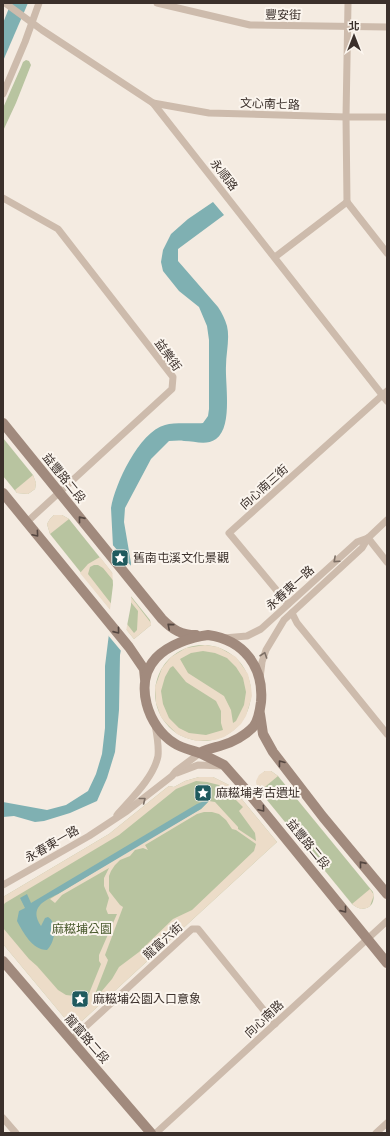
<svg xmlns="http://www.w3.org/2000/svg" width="390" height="1136" font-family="Rubik,'Noto Sans TC',sans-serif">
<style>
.green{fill:#b8c4a0}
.plaza{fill:#ecdcc8;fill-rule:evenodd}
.water{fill:#7fb0b2}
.pier{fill:#f4ebe1}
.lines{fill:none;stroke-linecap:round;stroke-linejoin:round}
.street{stroke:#cdbbac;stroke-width:7}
.secondary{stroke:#a18a7d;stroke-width:10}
.oneway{stroke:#544640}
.oneway2{stroke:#7d6f65}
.labels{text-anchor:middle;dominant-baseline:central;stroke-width:4;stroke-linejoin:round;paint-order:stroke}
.street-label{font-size:12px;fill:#3b302b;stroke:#fbf5ee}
.poi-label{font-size:12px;fill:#3b302b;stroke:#fbf5ee;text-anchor:start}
.park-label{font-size:12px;fill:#4a5a2e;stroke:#fbf5ee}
</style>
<rect width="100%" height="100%" fill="#f4ebe1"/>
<g class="green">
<path d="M26,60l3,1 2,4 -15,38 -13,28v-23l18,-41 2,-5z"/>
<path d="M3,438l30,37 3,8 -1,6 -7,5 -11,-1 -14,-17z"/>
<path d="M54,515h8l7,4 81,101 1,5 -17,14 -84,-105 -3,-10 3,-5z"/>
<circle cx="203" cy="693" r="48"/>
<path d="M265,771h6l7,5 95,116c4,15 -10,22 -21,12l-94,-115c-3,-8 0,-13 7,-18z"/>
<path d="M199,777h14l18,9 46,56 -195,179 -14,1 -65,-78v-47l106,-63 56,-45 4,-3 5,1 11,-6z"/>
</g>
<g class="plaza">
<path d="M33,475l3,8 -1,6 -7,5 -11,-1 -2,-3z"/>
<path d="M54,515h8l7,4 -19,15 -3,-10 3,-5z"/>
<path d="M100,557l51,66v2l-17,14 -54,-66 8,-9zM94,565h4l5,3 35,43 -1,19 -3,3 -46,-59 2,-7z"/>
<path d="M205,645l13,2 18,10 12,17 3,13 1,9 -6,20 -5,8 -8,7 -9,6 -9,3 -18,1 -11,-3 -9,-4 -12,-12 -4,-5 -5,-14 -1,-16 7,-19 9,-11 15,-9zM203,651l12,2 12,5 9,9 7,11 3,14 -2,13 -8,16 -3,2 -2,-13 -7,-14 -36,-23 -8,-14 11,-6zM173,666l13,16 30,19 5,10v12l2,7 -17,5 -17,-2 -10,-5 -10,-10 -6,-14 -2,-13 4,-14 5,-9z"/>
<path d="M265,771h6l7,5 -18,15 -3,-4 -1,-6 3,-6z"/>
<path d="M199,777h14l18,9 46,56 -195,179 -14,1 -65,-78v-16l26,31 8,7 21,24 8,5 17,2 5,-1 13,-32 -2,-3v-6l18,-41h-9l-2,-5 3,-11 -5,-12v-8l5,-10 -47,27 -7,8 -5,-4 92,-56 59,-34 8,-8 6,1 23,25v2l18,12 -1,-8 -16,-22 4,-4 -14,-14 -10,-8 -12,-3 -11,-1 -20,8 -6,5 -51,41 -114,68 -2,3v-9l106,-63 56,-45 4,-3 5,1 11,-6zM204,812h8l7,2 7,6 6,9 4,1 20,14 -2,7 -62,59 -19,9 -34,33 -20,15 -7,12 -11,13 -6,2 12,-31 1,-3 -3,-5 18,-48 -3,-2 -11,-14v-15l2,-5 4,-6 5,-5 10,-4 5,-6 8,-2 5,2 -3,-5 52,-31z"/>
<path d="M370,889l4,6 -4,11 -3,2 -6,1 -5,-2 -4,-3z"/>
</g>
<g class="water">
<path d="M11,3h17l-25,58v-38z"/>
<path d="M213,202l11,13 -46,34v12l40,46c4,6 7,12 9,19 3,13 -1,27 -1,40 -1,18 7,61 -10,73 -10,7 -21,2 -32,2 -5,-1 -10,0 -15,0l-18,18 -26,49 -1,14 7,41 -2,41 -9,51 -1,55 -4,42 -8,26 -10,23 -27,12 -26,8 -9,1 -21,-6 -11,1v-15l44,8 19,-5 22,-14 8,-17 6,-20 3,-26v-62l10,-81 -4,-77c4,-24 28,-76 54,-83 10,-3 28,-1 38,-2l5,-7 1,-7v-69l-2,-14 -8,-19 -20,-16 -16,-20 -2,-9 2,-12 8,-16 17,-15z"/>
<path d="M207,800l1,2 -7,7 -143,85c-15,7 -29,14 -17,32l4,-8 3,-1c10,6 7,26 -1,33 -15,0 -24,-18 -30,-29l2,-10 6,-3 -5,-10 7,-4 4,9 166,-99z"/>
</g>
<path class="pier" d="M111,543l21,24 -1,38 -9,47 -15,-18 6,-49z"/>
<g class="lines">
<g class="street">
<path d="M5,3l37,27 111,73 234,298"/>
<path d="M157,3l93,22 137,2"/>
<path d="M3,94l22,-52 14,-39"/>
<path d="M153,103l56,10 137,4h41"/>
<path d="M3,198l55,31 115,148 -1,12 -145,133"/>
<path d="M347,202l-1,-85 2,-114"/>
<path d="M347,202l40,51"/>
<path d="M275,257l72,-55"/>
<path d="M368,538l19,24"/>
<path d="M288,604l-59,-71 158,-142"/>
<path d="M292,613l5,10 22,27 68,84"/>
<path d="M224,638l23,-2 14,-7 96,-87 11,-4 19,-18"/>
<path d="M260,678l2,-16 4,-12 18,-30 78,-72 6,-10"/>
<path d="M177,773l21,-8 25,1"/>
<path d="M117,815c14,-16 37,-38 41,-59 1,-10 -1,-21 -3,-31"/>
<path d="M3,885l86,-49 38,-25 45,-35 4,-5 24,-18"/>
<path d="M71,1040l121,-111h6l77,95"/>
<path d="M3,1118l13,15"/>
<path d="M156,1133l231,-212"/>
<path d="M376,1133l11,-10"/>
</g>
<g class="secondary">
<path d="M3,423l159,196c11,11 19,16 34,16"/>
<path d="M3,493l126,154 15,22 1,10"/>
<path d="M208,635c36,5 56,32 53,67 -1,8 -2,17 -7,24 -8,9 -22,17 -34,20 -7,2 -13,3 -20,7 -9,-3 -19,-5 -26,-10 -26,-16 -41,-60 -18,-85 12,-13 35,-21 52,-23z"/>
<path d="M260,714l3,20 10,18 50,65 64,77"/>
<path d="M200,753l24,12 23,26 140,172"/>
<path d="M3,961l148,172"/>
</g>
</g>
<defs><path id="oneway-chevron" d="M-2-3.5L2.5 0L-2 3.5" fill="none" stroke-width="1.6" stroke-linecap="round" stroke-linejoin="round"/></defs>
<g class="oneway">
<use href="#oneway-chevron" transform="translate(81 519) rotate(-129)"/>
<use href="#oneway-chevron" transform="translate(36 534) rotate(50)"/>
<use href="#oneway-chevron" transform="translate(170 626) rotate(-139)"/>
<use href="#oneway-chevron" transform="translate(117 631) rotate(51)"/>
<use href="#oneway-chevron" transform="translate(281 763) rotate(-128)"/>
<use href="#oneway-chevron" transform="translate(262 809) rotate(50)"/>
<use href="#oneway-chevron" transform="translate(362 864) rotate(-129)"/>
<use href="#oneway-chevron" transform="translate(344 910) rotate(51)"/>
</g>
<g class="oneway2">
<use href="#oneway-chevron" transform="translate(336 560) rotate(138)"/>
<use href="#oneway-chevron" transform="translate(264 655) rotate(-71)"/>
<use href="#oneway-chevron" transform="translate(143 800) rotate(-38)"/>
</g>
<defs>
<symbol id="sight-square" viewBox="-11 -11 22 22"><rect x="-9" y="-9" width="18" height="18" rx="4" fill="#1f5a5e" stroke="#fbf5ee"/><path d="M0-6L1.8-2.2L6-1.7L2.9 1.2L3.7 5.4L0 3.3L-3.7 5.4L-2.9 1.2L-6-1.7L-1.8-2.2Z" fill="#fff"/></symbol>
</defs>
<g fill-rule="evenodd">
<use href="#sight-square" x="110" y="548" width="20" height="20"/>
<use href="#sight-square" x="193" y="783" width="20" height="20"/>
<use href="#sight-square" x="70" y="989" width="20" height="20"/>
</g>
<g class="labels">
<g class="street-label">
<text transform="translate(283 15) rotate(1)">豐安街</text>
<text transform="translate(270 104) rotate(2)">文心南七路</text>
<text transform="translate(224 175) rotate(52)">永順路</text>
<text transform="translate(168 355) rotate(54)">益樂街</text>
<text transform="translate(64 478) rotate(51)">益豐路二段</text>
<text transform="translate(264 487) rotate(-42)">向心南三街</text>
<text transform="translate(290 588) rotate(-42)">永春東一路</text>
<text transform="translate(52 844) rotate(-30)">永春東一路</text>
<text transform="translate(308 844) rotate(51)">益豐路二段</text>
<text transform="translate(163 941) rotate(-42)">龍富六街</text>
<text transform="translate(264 1019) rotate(-43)">向心南路</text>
<text transform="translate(87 1039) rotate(49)">龍富路二段</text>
</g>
<g class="poi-label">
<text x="133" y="558">舊南屯溪文化景觀</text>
<text x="216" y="793">麻糍埔考古遺址</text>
<text x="93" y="999">麻糍埔公園入口意象</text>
</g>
<g class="park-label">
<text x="82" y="929">麻糍埔公園</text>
</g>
</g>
<rect width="390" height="1136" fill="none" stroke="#3b302b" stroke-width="8"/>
<g transform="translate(354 36)" stroke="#fbf5ee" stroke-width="3" paint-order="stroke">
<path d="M0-3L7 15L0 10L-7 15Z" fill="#3b302b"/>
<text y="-6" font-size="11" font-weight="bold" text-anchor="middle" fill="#3b302b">北</text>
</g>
</svg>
